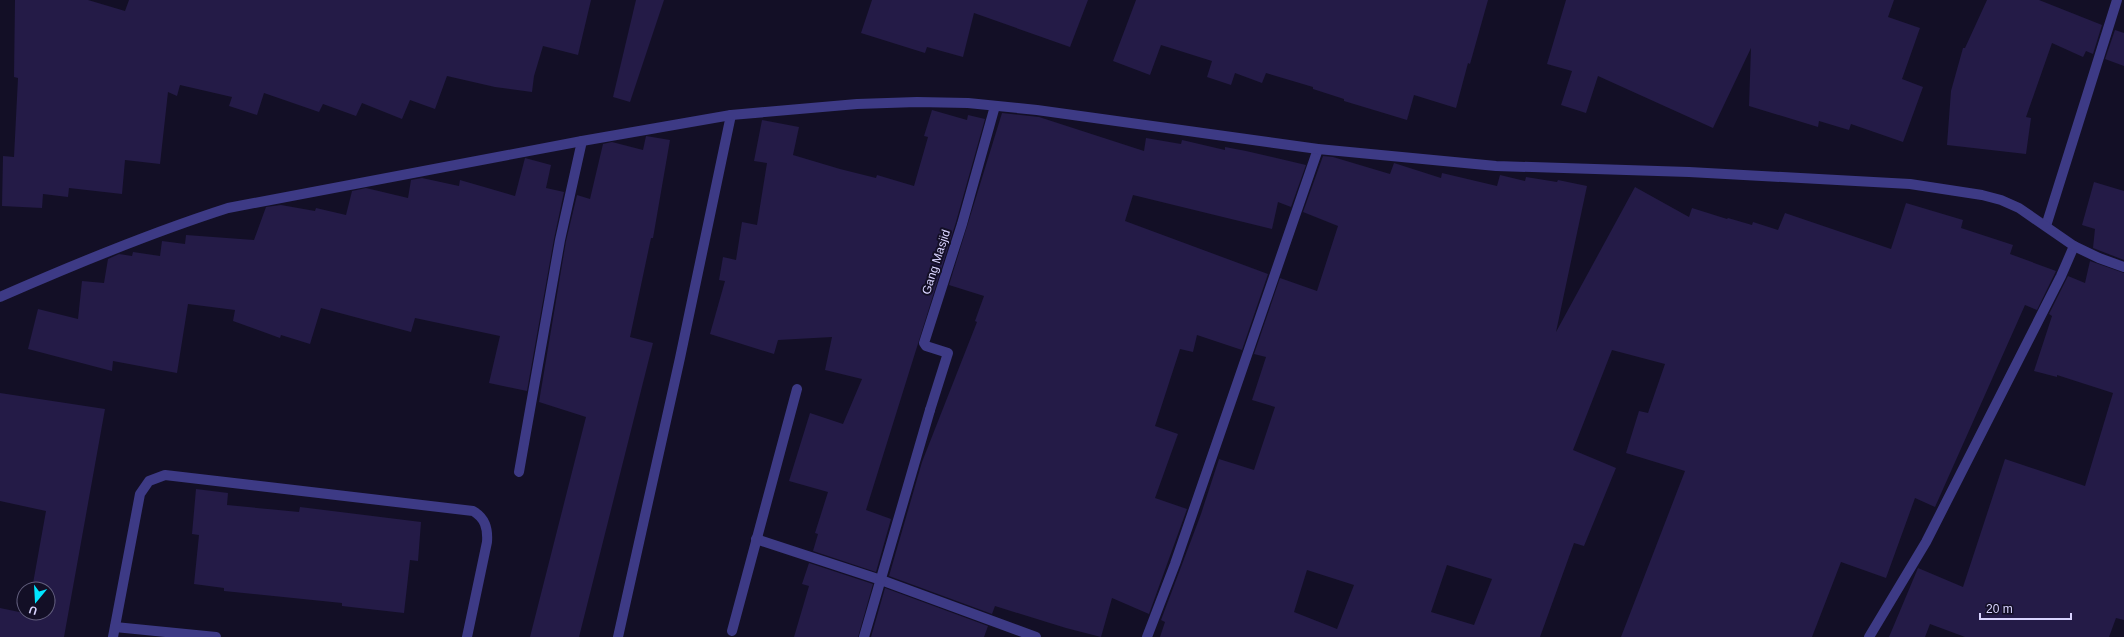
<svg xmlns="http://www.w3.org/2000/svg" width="2124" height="637" font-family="Arial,sans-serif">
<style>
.building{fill:#241b47;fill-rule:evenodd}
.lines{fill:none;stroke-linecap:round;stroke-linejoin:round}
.service{stroke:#3d3a85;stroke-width:10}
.minor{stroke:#3d3a85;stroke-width:10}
.tertiary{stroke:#3d3a85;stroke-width:10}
.labels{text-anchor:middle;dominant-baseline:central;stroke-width:4;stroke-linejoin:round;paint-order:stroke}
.street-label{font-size:12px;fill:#d9d4ff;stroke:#130f26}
</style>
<rect width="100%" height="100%" fill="#130f26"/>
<g class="building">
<path d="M15,0h73l37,11 4,-11h462l-13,55 -35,-9 -9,30 -2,16 -37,-5 -48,-11 -12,33 -25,-9 -8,19 -40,-16 -6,13 -33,-12 -4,8 -55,-19 -7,22 -28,-9 3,-9 -52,-12 -3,11 -9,-4 -8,72 -35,-4 -3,34 -53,-6 -1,9 -25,-3 -1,14 -40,-2 1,-50 11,1 4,-79 -4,-1z"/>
<path d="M636,0h28l-34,102 -17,-5z"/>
<path d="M872,0h216l-18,47 -96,-34 -11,44 -36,-10 -2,6 -64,-20z"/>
<path d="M1136,0h352l-18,64 -2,-1 -12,45 -42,-13 -7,25 -63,-19v-2l-31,-10v-2l-47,-14 -4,10 -27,-10 -4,12 -24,-8 5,-16 -51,-16 -11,30 -37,-14z"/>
<path d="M1566,0h328l-6,17 32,11 -18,51 21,8 -20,55 -52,-18 -2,6 -30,-9 -1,6 -69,-21 2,-58 -38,80 -115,-52 -12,37 -25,-8 11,-34 -25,-7z"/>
<path d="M1987,0h52l63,25 -9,29 -7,-3 -3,6 -31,-14 -26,74 5,1 -5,36 -79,-9 4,-54 12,-43h2z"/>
<path d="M2115,30l9,3v33l-19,-7z"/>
<path d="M932,110l35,10 1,-5 17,4 -29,103 -90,288 25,9 -15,53 -63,-21 5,-17 -3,-1 13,-41 -39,-11 21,-68 33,11 19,-45 -37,-9 7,-33 -54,3 -4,14 -64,-20 15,-53 -6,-1 4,-23 13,3 6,-38 15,3 10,-62 -13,-2 8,-41 37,7 -6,28 47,14 36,9 1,-3 37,11 14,-49 -4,-1z"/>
<path d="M1002,113l37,4 105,34 2,-13 35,6 1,-4 43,10v-3l21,4 60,14 -15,42 -13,-5 -6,27 -139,-34 -8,26 143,53 -26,76 -45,-15 -4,17 -13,-3 -25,77 23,8 -23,64 32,11 -38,105 -37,-16 -11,39 -35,-9 -71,-22 -3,8 -103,-38 33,-114 55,-140 -2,-1 9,-25 -35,-11z"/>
<path d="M646,136l24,4 -17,98h-2l-21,99 23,6 -74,294h-49l56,-220 -47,-15 27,-161 11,-46 13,4 13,-55 9,-2 31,8z"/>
<path d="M1323,156l10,1 57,17 4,-11 47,15 1,-5 55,13 3,-11 25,6 1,-4 31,5 1,-2 29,6 -31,146 79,-145 54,30 3,-9 35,11 1,-1 24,7 1,-3 25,8 7,-17 106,36 15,-46 57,17 -2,8 52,17 -3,9 46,17 -19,39 -12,-5 -90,202 -20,-9 -29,80 -45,-16 -29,75h-191l64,-166 -59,-18 13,-42 9,2 17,-49 -53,-14 -39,100 43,18 -32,78 -10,-3 -34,94h-380l5,-15 -4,-2 40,-106 18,-55 35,11 21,-63 -23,-7 14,-43 -12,-3 26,-76 37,13 21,-65 -35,-14zM1447,565l45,14 -18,46 -43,-13zM1307,570l47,15 -17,44 -43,-17z"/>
<path d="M525,158l26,7 -5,23 18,4 -10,47 -27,152 -38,-8 11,-47 -85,-18 -4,14 -90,-24 -11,36 -29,-9 -1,3 -47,-17 2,-11 -47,-6 -11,69 -64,-12 -1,10 -84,-22 10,-40 40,10 4,-38 22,2 4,-24 11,-5 13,2 1,-4 27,4 2,-15 23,3 1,-9 68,5 12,-33 15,-2 34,6 1,-3 30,7 6,-24 14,-3 42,10 3,-18 11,-2 37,8 1,-6 55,16z"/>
<path d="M2094,182l30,9v69l-31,-12 2,-19 -13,-4z"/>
<path d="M2090,261l34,12v347l-8,-2 -7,19h-144l-35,-13 -5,13h-36l29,-69 45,19 42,-128 80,27 28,-93 -56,-18v2l-23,-6 18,-55 -3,-2 19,-38 17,7z"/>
<path d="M0,393l105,16 -41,228h-64v-29l24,5h24v-24h-16l14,-78 -46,-10z"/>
<path d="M196,489l32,4 -1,12 72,7 1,-5 121,15 -3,39 -8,-1 -6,53 -62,-7v-3l-118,-12v-3l-30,-4 5,-49 -7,-1z"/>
<path d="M809,563l64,21 -15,53h-64l15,-51 -7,-2z"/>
<path d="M885,588l103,38 -4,11h-113z"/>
</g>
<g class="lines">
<g class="service">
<path d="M930,410l18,-57 -22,-7 -2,-3 38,-119 33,-118"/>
<path d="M1869,637l57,-95 135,-266 13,-30"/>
</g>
<g class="minor">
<path d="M2046,226l71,-226"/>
<path d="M519,472l41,-232 22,-99"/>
<path d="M756,539l125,41 155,57"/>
<path d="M115,627l101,10"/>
<path d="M732,631l65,-242"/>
<path d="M113,637l27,-143 9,-13 16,-6 308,36c12,7 15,17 14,31l-20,95"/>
<path d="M618,637l62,-279 51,-243"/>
<path d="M864,637l66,-227"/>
<path d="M1147,637l28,-73 143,-415"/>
</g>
<path class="tertiary" d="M0,297c75,-33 150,-64 228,-89l354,-67 149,-26 126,-11 60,-2 51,1 69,7 281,39 178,17 193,6 221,12 72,11 19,5 18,8 55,38 25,12 25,9"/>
</g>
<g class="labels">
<g class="street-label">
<text transform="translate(936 262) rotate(-72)">Gang Masjid</text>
</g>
</g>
<g transform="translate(36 601) rotate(198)"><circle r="19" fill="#130f26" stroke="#625e7d"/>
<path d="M0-3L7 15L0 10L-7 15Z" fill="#00e5ff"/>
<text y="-6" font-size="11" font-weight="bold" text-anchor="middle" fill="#d9d4ff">U</text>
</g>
<path d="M1980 613v6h91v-6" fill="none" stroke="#d9d4ff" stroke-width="2"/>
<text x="1986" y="613" font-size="12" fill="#d9d4ff" stroke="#130f26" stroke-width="3" paint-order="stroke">20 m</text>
</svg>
